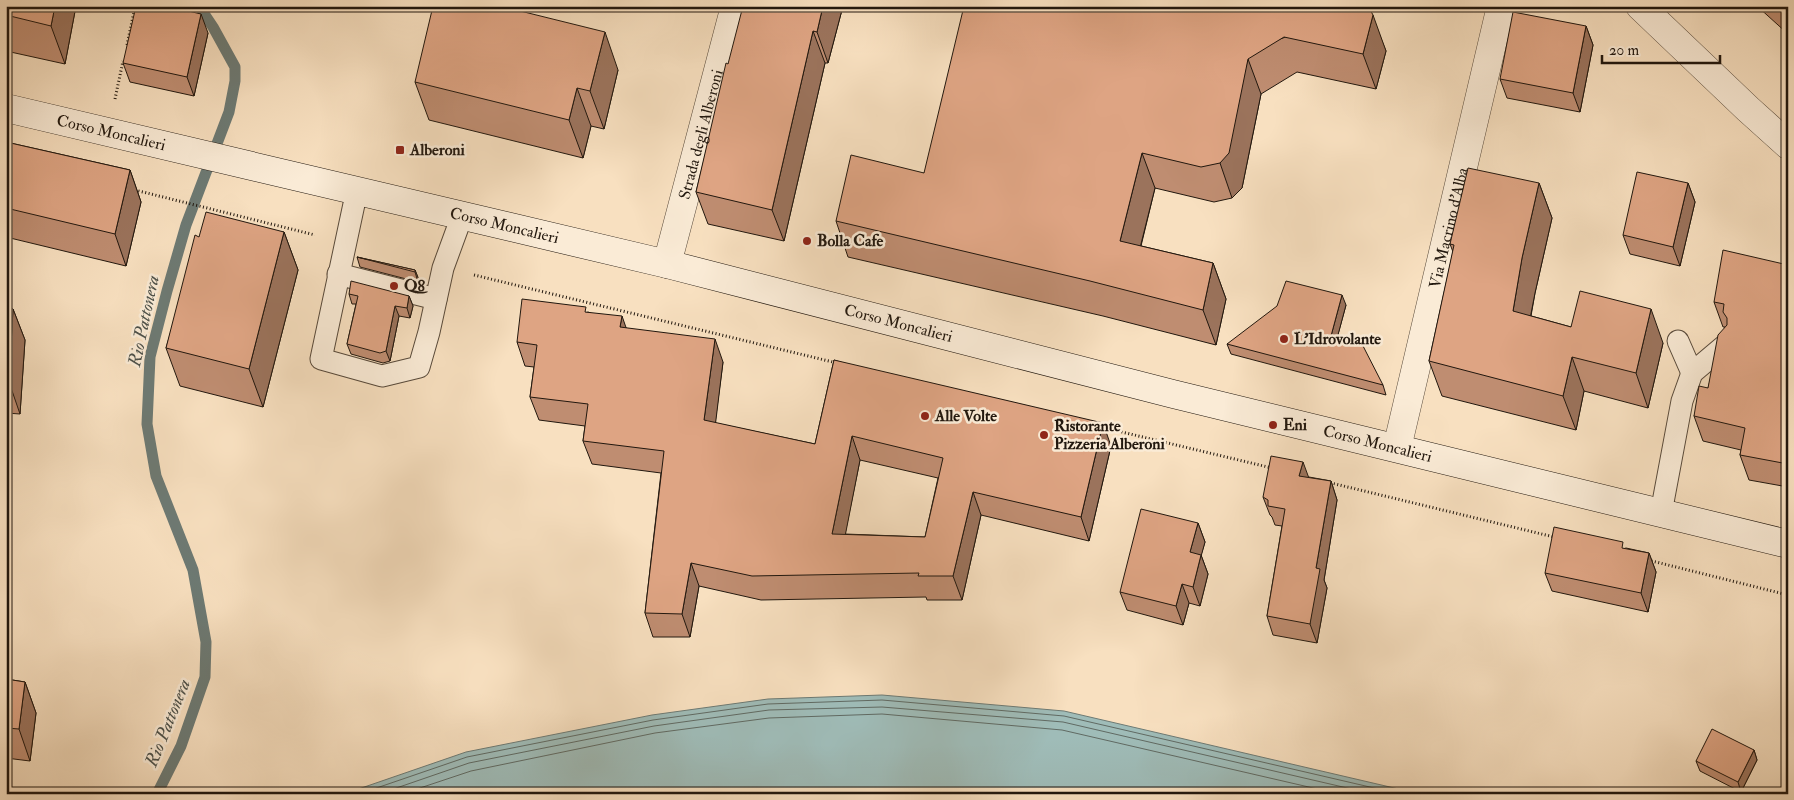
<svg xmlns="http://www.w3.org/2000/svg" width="1794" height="800" font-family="'IM FELL Double Pica',serif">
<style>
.water{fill:#9fbcb8;stroke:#6d7a74}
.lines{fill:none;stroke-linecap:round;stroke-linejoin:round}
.shore{stroke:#606a63;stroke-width:1}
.stream{stroke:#6d7a74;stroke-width:11}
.service-casing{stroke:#57493a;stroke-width:23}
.minor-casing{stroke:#57493a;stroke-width:29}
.secondary-casing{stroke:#21170e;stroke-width:29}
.path{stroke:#21170e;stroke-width:3;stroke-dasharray:1 2.5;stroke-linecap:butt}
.service{stroke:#faebd6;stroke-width:21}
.minor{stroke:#faebd6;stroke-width:28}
.secondary{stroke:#faebd6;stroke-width:28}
.wall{fill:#bf8d71;stroke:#21170e;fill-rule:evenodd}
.shaded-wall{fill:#9b735c;stroke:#21170e}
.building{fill:#dea483;stroke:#21170e;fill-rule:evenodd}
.poi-dot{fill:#8f2418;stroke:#faebd6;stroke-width:2}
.labels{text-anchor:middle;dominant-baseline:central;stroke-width:5;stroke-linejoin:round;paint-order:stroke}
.street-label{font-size:16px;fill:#21170e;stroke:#faebd6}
.poi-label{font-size:16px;font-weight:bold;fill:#21170e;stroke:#faebd6;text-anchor:start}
.water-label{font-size:18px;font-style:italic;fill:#4d514a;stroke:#faebd6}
</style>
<rect width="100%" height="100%" fill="#f8e0c0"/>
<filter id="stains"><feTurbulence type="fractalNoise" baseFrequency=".004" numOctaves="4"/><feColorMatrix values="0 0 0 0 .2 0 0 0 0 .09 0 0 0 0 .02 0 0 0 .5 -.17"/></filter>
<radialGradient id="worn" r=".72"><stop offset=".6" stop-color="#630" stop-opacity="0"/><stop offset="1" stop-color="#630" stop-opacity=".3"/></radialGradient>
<path class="water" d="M882,695l182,16 356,83h-1076l122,-42 186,-37 116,-16z"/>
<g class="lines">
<g class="shore">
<path d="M359,794l108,-37 186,-37 115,-16 114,-4 182,16 336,78"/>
<path d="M379,794l90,-31 185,-37 115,-16 113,-3 181,15 310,72"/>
<path d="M402,794l69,-23 184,-38 114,-15 113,-4 180,16 277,64"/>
</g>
<path class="stream" d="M157,794l24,-48 24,-69 1,-35 -13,-72 -37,-94 -9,-52 3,-67 17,-66 19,-66 43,-113 6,-31v-14l-22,-40 -14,-21"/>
<defs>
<g id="service">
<path d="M357,190l-36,169 61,17 37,-9 10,-35 14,-64 19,-52"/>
<path d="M338,274l98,25"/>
<path d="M1678,341l14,32"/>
<path d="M1661,513l21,-112 10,-28 32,-27"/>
</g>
<g id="minor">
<path d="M1640,6l108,103 40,36"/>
<path id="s1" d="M667,264l68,-258"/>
<path id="s2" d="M1397,448l104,-442"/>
</g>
<g id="secondary">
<path id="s3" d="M6,108l661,156 506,130 615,150"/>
</g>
</defs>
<use href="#service" class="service-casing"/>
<use href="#minor" class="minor-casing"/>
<use href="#secondary" class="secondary-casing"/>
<g class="path">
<path d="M127,45l8,-38"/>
<path d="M115,99l8,-38"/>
<path d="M135,190l180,45"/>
<path d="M474,275l363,88"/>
<path d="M1101,427l171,41"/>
<path d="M1327,482l227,55"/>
<path d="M1648,560l140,35"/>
</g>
<use href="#service" class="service"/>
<use href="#minor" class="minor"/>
<use href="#secondary" class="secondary"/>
</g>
<g class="wall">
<path d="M6,6h70l-11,58 -59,-13z"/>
<path d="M843,6l-15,57h-3l-41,178 -76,-17 -12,-32 32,-128z"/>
<path d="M1368,6l18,45 -10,38 -79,-17 -36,22 -19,94 -10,10 -18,4 -59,-14 -14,58 72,17 13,36 -10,46 -113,-29 -255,-59 -12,-36 88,-48z"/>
<path d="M1757,6h31v28z"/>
<path d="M1586,26l7,19 -13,67 -73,-14 -7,-19z"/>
<path d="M208,33l-14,63 -64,-14 -7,-19z"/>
<path d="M618,70l-14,59 -13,-3 -8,32 -154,-38 -14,-38z"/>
<path d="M6,142l124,28 11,32 -15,64 -120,-29z"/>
<path d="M1539,183l13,35 -17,75 -4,23 40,11 92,16 -15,65 -64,-17 -8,39 -134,-34 -13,-35 24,-109 -3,-8z"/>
<path d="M1688,183l7,19 -15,64 -50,-12 -7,-19z"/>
<path d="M284,232l14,38 -35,137 -83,-21 -14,-38 33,-111z"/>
<path d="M357,257l58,13 4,10 -1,2 -58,-15z"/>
<path d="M1788,265v222l-39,-7 -9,-25 1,-5 -38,-9 -9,-25 14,-28 17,-61h-2l-9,-25z"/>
<path d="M349,294l60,2 4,10 -3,12 -11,-2 -9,45 -7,2 -32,-9 -4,-10 9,-40h-4z"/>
<path d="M1346,305l-9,33 46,47 3,10 -155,-41 -4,-10z"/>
<path d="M6,308l7,1 12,31 -5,74 -14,-1z"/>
<path d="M588,312l38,16 97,34 -8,61 100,21 19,-84 277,86 -22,95 -108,-26 -19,85h-35l-1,-3 -165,3 -62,-14 -9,51h-37l-8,-24 16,-140 -69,-9 -9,-23 2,-15 -46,-6 -9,-23 4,-30 -9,-1 -8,-24zM860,460l78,18 -13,59 -80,-3z"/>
<path d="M1309,477l22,4 6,19 -13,80 3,8 -10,55 -44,-8 -6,-19 15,-90 -7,-1 -3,-8 -2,-2 -7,-18z"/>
<path d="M1198,523l7,19 -4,13 7,19 -8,32 -11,-3 -6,22 -56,-15 -7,-18z"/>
<path d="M1626,548l23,5 7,19 -8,40 -96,-21 -7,-18z"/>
<path d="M6,679l19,3 11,31 -6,48 -24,-3z"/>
<path d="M1754,750l3,10 -16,32 -41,-21 -4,-10z"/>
</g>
<g class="shaded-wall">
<path d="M55,6h21l-11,58 -14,-38z"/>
<path d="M823,6h20l-15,57 -11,-31z"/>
<path d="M201,14l7,19 -14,63 -7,-19z"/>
<path d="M1373,15l13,36 -10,38 -13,-35z"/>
<path d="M1586,26l7,19 -13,67 -7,-19z"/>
<path d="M813,31l12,32 -41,178 -12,-31z"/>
<path d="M605,32l13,38 -14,59 -14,-38z"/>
<path d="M1248,59l13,35 -19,94 -10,10 -12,-35z"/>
<path d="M577,88l14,38 -8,32 -14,-38z"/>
<path d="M1142,153l13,35 -22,88 -13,-35z"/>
<path d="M130,170l11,32 -15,64 -11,-32z"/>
<path d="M1539,183l13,35 -17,75 -10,52 -12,-34 9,-53z"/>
<path d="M1688,183l7,19 -15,64 -7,-19z"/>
<path d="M284,232l14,38 -35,137 -14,-38z"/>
<path d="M1213,263l13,36 -10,46 -13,-35z"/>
<path d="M415,270l4,10 -1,2 -3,-10z"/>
<path d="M1342,295l4,10 -11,41 -4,-10z"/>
<path d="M409,296l4,10 -3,12 -3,-10z"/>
<path d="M395,306l4,10 -9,45 -4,-10z"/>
<path d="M13,309l12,31 -5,74 -11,-32z"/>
<path d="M1651,309l12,34 -15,65 -12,-35z"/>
<path d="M622,316l8,23 -10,-12z"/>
<path d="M715,339l8,23 -10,82 -9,-24z"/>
<path d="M1572,357l12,34 -8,39 -13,-34z"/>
<path d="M1103,423l8,23 -22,95 -8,-24z"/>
<path d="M852,436l8,24 -19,97 -9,-23z"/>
<path d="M1303,462l7,19 -11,-5z"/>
<path d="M1331,481l6,19 -13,80 3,8 -10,55 -7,-19 6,-56z"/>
<path d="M973,492l8,23 -19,85 -9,-24z"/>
<path d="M1198,523l7,19 -8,29 -7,-19z"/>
<path d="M1649,553l7,19 -8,40 -7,-19z"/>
<path d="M1201,555l7,19 -8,32 -7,-19z"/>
<path d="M691,563l8,23 -9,51 -8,-23z"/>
<path d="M1182,584l7,19 -6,22 -7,-19z"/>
<path d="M25,682l11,31 -6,48 -11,-32z"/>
<path d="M1754,750l3,10 -16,32 -3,-10z"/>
</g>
<g class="building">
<path d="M6,6h49l-4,20 -45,-11z"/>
<path d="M136,6h31l34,8 -14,63 -64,-14z"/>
<path d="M433,6h67l105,26 -15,59 -13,-3 -8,32 -154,-38z"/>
<path d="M743,6h80l-6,26 -4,-1 -41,179 -76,-18 30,-129 2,1z"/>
<path d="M964,6h404l5,9 -10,39 -79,-17 -36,22 -19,94 -9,10 -19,4 -59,-14 -22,88 93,22 -10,47 -113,-29 -254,-60 15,-66 73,18z"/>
<path d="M1513,12l73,14 -13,67 -73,-14z"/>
<path d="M6,142l124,28 -15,64 -109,-26z"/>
<path d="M1468,168l71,15 -17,75 -9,53 58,16 9,-36 71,18 -15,64 -64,-16 -9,39 -134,-35 25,-116 -4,-1z"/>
<path d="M1637,172l51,11 -15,64 -50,-12z"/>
<path d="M206,212l78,20 -35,137 -83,-21 29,-113 4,2z"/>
<path d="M1723,250l65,15v199l-48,-9 5,-27 -51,-12 5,-30 9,2 10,-53 9,-10v-7l-4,-6 1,-8 -10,-2z"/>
<path d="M357,257l58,13v2z"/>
<path d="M351,281l58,15 -2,12 -12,-2 -9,45 -6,2 -33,-9 11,-48 -9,-2z"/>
<path d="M1286,281l56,14 -11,41 31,8 21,41 -156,-41 50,-38z"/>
<path d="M522,299l64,8 -1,5 37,4 -2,11 95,12 -11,81 111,24 19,-84 269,63 -22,94 -108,-25 -20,84h-35l1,-3 -167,3 -61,-13 -9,51 -37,-1 19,-162 -81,-10 5,-37 -58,-7 7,-52 -20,-3zM852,436l91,22 -18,79 -93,-3z"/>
<path d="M6,308l7,1 -4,73h-3z"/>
<path d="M1271,456l32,6 -4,14 32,5 -15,87 4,1 -10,55 -43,-8 18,-107 -17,-3v-6l-5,-3z"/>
<path d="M1141,509l57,14 -8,29 11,3 -8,32 -11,-3 -6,22 -56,-14z"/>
<path d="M1554,527l69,15 -1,6 27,5 -8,40 -96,-20z"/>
<path d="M6,679l19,3 -6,47 -13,-1z"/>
<path d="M1712,729l42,21 -16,32 -42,-21z"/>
</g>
<g class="poi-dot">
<rect x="395" y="145" width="10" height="10" rx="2.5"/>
<circle cx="807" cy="241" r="5"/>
<circle cx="394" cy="286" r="5"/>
<circle cx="1284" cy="339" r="5"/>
<circle cx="925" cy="416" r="5"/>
<circle cx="1273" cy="425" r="5"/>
<circle cx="1044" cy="435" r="5"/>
</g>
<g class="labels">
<g class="street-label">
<text stroke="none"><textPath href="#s3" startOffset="108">Corso Moncalieri</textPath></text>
<text stroke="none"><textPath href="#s1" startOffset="134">Strada degli Alberoni</textPath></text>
<text stroke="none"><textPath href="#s3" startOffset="512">Corso Moncalieri</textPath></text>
<text stroke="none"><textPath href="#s2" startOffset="226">Via Macrino d'Alba</textPath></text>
<text stroke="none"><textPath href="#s3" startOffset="918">Corso Moncalieri</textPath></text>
<text stroke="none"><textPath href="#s3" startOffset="1412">Corso Moncalieri</textPath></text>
</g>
<g class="poi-label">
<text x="410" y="150">Alberoni</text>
<text x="817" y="241">Bolla Cafe</text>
<text x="404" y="286">Q8</text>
<text x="1294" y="339">L'Idrovolante</text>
<text x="935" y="416">Alle Volte</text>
<text x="1283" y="425">Eni</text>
<text x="1054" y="426">Ristorante<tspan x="1054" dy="18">Pizzeria Alberoni</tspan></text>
</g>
<g class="water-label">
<text transform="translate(144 321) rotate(-78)">Rio Pattonera</text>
<text transform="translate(168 723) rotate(-68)">Rio Pattonera</text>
</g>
</g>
<rect width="1794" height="800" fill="none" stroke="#f8e0c0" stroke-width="25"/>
<rect x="8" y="8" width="1779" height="785" fill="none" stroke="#21170e" stroke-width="2.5"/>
<rect x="12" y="12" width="1769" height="775" fill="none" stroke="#21170e"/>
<path d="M1602 55v8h118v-8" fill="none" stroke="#21170e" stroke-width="2.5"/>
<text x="1609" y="55" font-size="15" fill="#21170e" stroke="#faebd6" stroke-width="4" paint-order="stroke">20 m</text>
<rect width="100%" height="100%" filter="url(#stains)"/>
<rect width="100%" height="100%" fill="url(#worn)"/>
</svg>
